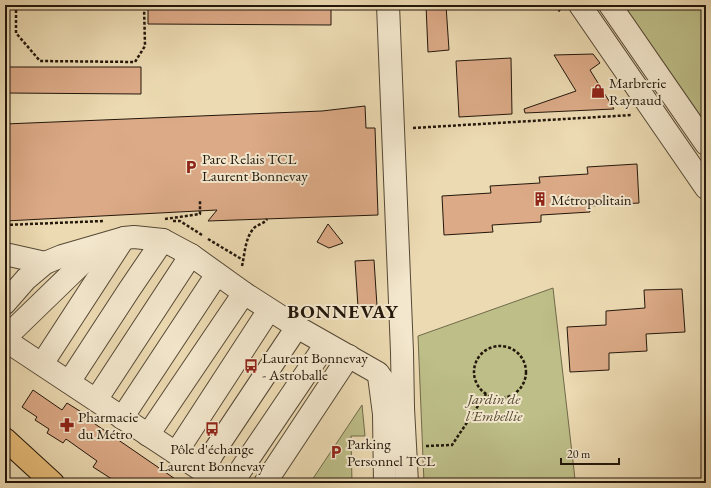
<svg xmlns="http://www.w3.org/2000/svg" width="711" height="488" font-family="'EB Garamond',serif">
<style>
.green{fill:#bdbe88;stroke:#706a4a}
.building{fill:#dcaa87;stroke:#23170b}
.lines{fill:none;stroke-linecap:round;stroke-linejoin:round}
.minor-casing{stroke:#554835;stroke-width:24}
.highway-casing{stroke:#23170b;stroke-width:24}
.path{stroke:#23170b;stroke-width:2.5;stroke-dasharray:3 2;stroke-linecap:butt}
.minor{stroke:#f3e7cd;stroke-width:22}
.highway{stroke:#e6bd79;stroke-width:22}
.labels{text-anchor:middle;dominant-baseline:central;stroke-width:4;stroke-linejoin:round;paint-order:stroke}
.poi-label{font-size:15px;fill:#23170b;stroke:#f3e7cd;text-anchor:start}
.park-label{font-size:15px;font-style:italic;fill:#514930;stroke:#f3e7cd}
.district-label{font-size:19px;font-weight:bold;letter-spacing:1px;fill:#23170b;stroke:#f3e7cd}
</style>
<rect width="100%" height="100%" fill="#ecdab2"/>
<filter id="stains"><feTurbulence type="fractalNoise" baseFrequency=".005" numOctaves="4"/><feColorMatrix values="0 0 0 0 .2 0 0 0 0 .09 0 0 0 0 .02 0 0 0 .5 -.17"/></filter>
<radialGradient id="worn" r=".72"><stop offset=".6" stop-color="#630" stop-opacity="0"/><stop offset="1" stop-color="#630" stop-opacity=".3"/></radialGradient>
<g class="green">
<path d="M601,5h105v153z"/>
<path d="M553,288l22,191 -37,4h-114l-6,-147z"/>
<path d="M362,405l3,31h-14l1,47h-42z"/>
</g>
<g class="building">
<path d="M148,5h183v20l-183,-1z"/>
<path d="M426,5h20l3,45 -21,2z"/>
<path d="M593,54l7,9 -10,7 24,39 -89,4 -1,-4 52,-18 -22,-36z"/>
<path d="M511,58l1,56 -53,3 -3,-56z"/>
<path d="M5,67h136v27l-136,-1z"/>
<path d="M365,106l1,22h9l3,87 -170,6 9,-11 -212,11v-97l317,-13z"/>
<path d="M637,164l2,39 -50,3 1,6 -49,3v7l-49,3 1,7 -49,3 -2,-39 49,-3 -1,-7 50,-3 -1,-6 49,-3 -1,-7z"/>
<path d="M328,224l15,19 -14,5 -12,-6z"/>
<path d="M374,260l3,46 -19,1 -3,-46z"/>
<path d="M682,289l3,43 -39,2 1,17 -38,2v17l-39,2 -3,-45 39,-2v-14l39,-3 -1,-18z"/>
<path d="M33,390l29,20 5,-7 16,10 -1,2 99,68h-63l-25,-16 4,-6 -31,-22 -3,4 -16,-10 2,-4 -14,-9 2,-3 -15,-10z"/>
</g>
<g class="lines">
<defs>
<g id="minor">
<path d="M388,5l14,347 1,56 4,75"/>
<path d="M580,5l126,183"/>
<path d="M610,5l96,139"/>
<path d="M5,254l40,9"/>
<path d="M5,303l21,-24 19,-16 17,-7 62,-18 10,-1 29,3 28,15 53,38 53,34 81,46 25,35"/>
<path d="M5,338l94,-91"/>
<path d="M5,340l216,143"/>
<path d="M42,364l82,-126"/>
<path d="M379,376l5,38 1,69"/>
<path d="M69,382l60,-92 34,-50"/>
<path d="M96,400l95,-145"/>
<path d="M122,418l95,-144"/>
<path d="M148,435l96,-142"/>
<path d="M176,453l93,-143"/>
<path d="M203,471l10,-18 84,-126"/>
<path d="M232,483l94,-139"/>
<path d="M265,483l84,-127"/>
</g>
<path id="highway" d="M5,439l48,44"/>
</defs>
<use href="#minor" class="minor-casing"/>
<use href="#highway" class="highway-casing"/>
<g class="path">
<path d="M16,5v28l24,28 95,1 10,-16 -1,-41"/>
<path d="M550,5l10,6"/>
<path d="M413,128l219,-13"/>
<path d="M165,219l35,-5v-13"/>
<path d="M173,221h7l22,14"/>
<path d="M5,225l99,-4"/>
<path d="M208,239l35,21"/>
<path d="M242,266c3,-13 3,-28 12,-38 4,-4 10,-4 13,-9"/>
<circle cx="500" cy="372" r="26"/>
<path d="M426,446l26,-1 34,-51"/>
</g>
<use href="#minor" class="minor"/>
<use href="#highway" class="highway"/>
</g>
<defs>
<symbol id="shop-bare" viewBox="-9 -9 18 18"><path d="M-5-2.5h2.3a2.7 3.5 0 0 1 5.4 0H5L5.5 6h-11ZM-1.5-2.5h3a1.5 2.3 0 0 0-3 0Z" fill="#8f2418" stroke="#f3e7cd" stroke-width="2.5" paint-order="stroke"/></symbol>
<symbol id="parking-bare" viewBox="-9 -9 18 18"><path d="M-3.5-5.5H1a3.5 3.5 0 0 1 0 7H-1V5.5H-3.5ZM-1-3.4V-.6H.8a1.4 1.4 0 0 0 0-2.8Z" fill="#8f2418" stroke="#f3e7cd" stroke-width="2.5" paint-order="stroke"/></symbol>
<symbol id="building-bare" viewBox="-9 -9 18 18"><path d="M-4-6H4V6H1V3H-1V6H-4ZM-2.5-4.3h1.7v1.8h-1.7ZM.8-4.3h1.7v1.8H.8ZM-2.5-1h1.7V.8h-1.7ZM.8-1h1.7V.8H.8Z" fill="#8f2418" stroke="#f3e7cd" stroke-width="2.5" paint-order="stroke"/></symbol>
<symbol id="bus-bare" viewBox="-9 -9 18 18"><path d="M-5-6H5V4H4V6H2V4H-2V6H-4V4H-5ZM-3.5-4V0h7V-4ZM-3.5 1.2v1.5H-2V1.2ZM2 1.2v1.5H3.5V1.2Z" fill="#8f2418" stroke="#f3e7cd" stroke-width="2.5" paint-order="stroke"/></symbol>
<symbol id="pharmacy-bare" viewBox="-9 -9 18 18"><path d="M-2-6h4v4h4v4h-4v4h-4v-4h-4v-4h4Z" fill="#8f2418" stroke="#f3e7cd" stroke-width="2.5" paint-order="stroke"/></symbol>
</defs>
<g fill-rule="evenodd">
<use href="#shop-bare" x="588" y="81" width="20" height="20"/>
<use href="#parking-bare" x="181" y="157" width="20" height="20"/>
<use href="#building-bare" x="530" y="189" width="20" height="20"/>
<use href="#bus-bare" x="241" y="356" width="20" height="20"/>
<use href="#pharmacy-bare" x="57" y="415" width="20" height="20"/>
<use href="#bus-bare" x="202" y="419" width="20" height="20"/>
<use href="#parking-bare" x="326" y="442" width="20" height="20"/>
</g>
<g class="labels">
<g class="poi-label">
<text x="609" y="82">Marbrerie<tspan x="609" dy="17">Raynaud</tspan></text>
<text x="202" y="158">Parc Relais TCL<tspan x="202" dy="17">Laurent Bonnevay</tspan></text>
<text x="551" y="199">Métropolitain</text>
<text x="262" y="357">Laurent Bonnevay<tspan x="262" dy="17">- Astroballe</tspan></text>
<text x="78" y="416">Pharmacie<tspan x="78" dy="17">du Métro</tspan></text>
<text x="347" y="443">Parking<tspan x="347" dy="17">Personnel TCL</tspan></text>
<text x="212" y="448" text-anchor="middle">Pôle d'échange<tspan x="212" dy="17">Laurent Bonnevay</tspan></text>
</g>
<g class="park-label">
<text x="494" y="398">Jardin de<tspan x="494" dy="17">l'Embellie</tspan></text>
</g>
<g class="district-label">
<text x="343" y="311">BONNEVAY</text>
</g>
</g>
<rect width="711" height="488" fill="none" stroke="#ecdab2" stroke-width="20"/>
<rect x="6" y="6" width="699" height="476" fill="none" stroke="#23170b" stroke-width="2"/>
<rect x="10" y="10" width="691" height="468" fill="none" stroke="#23170b"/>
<path d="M561 458v6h58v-6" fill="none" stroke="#23170b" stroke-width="2"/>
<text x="567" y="458" font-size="12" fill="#23170b" stroke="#f3e7cd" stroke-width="3" paint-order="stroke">20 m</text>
<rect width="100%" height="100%" filter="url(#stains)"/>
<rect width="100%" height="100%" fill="url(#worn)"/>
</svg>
